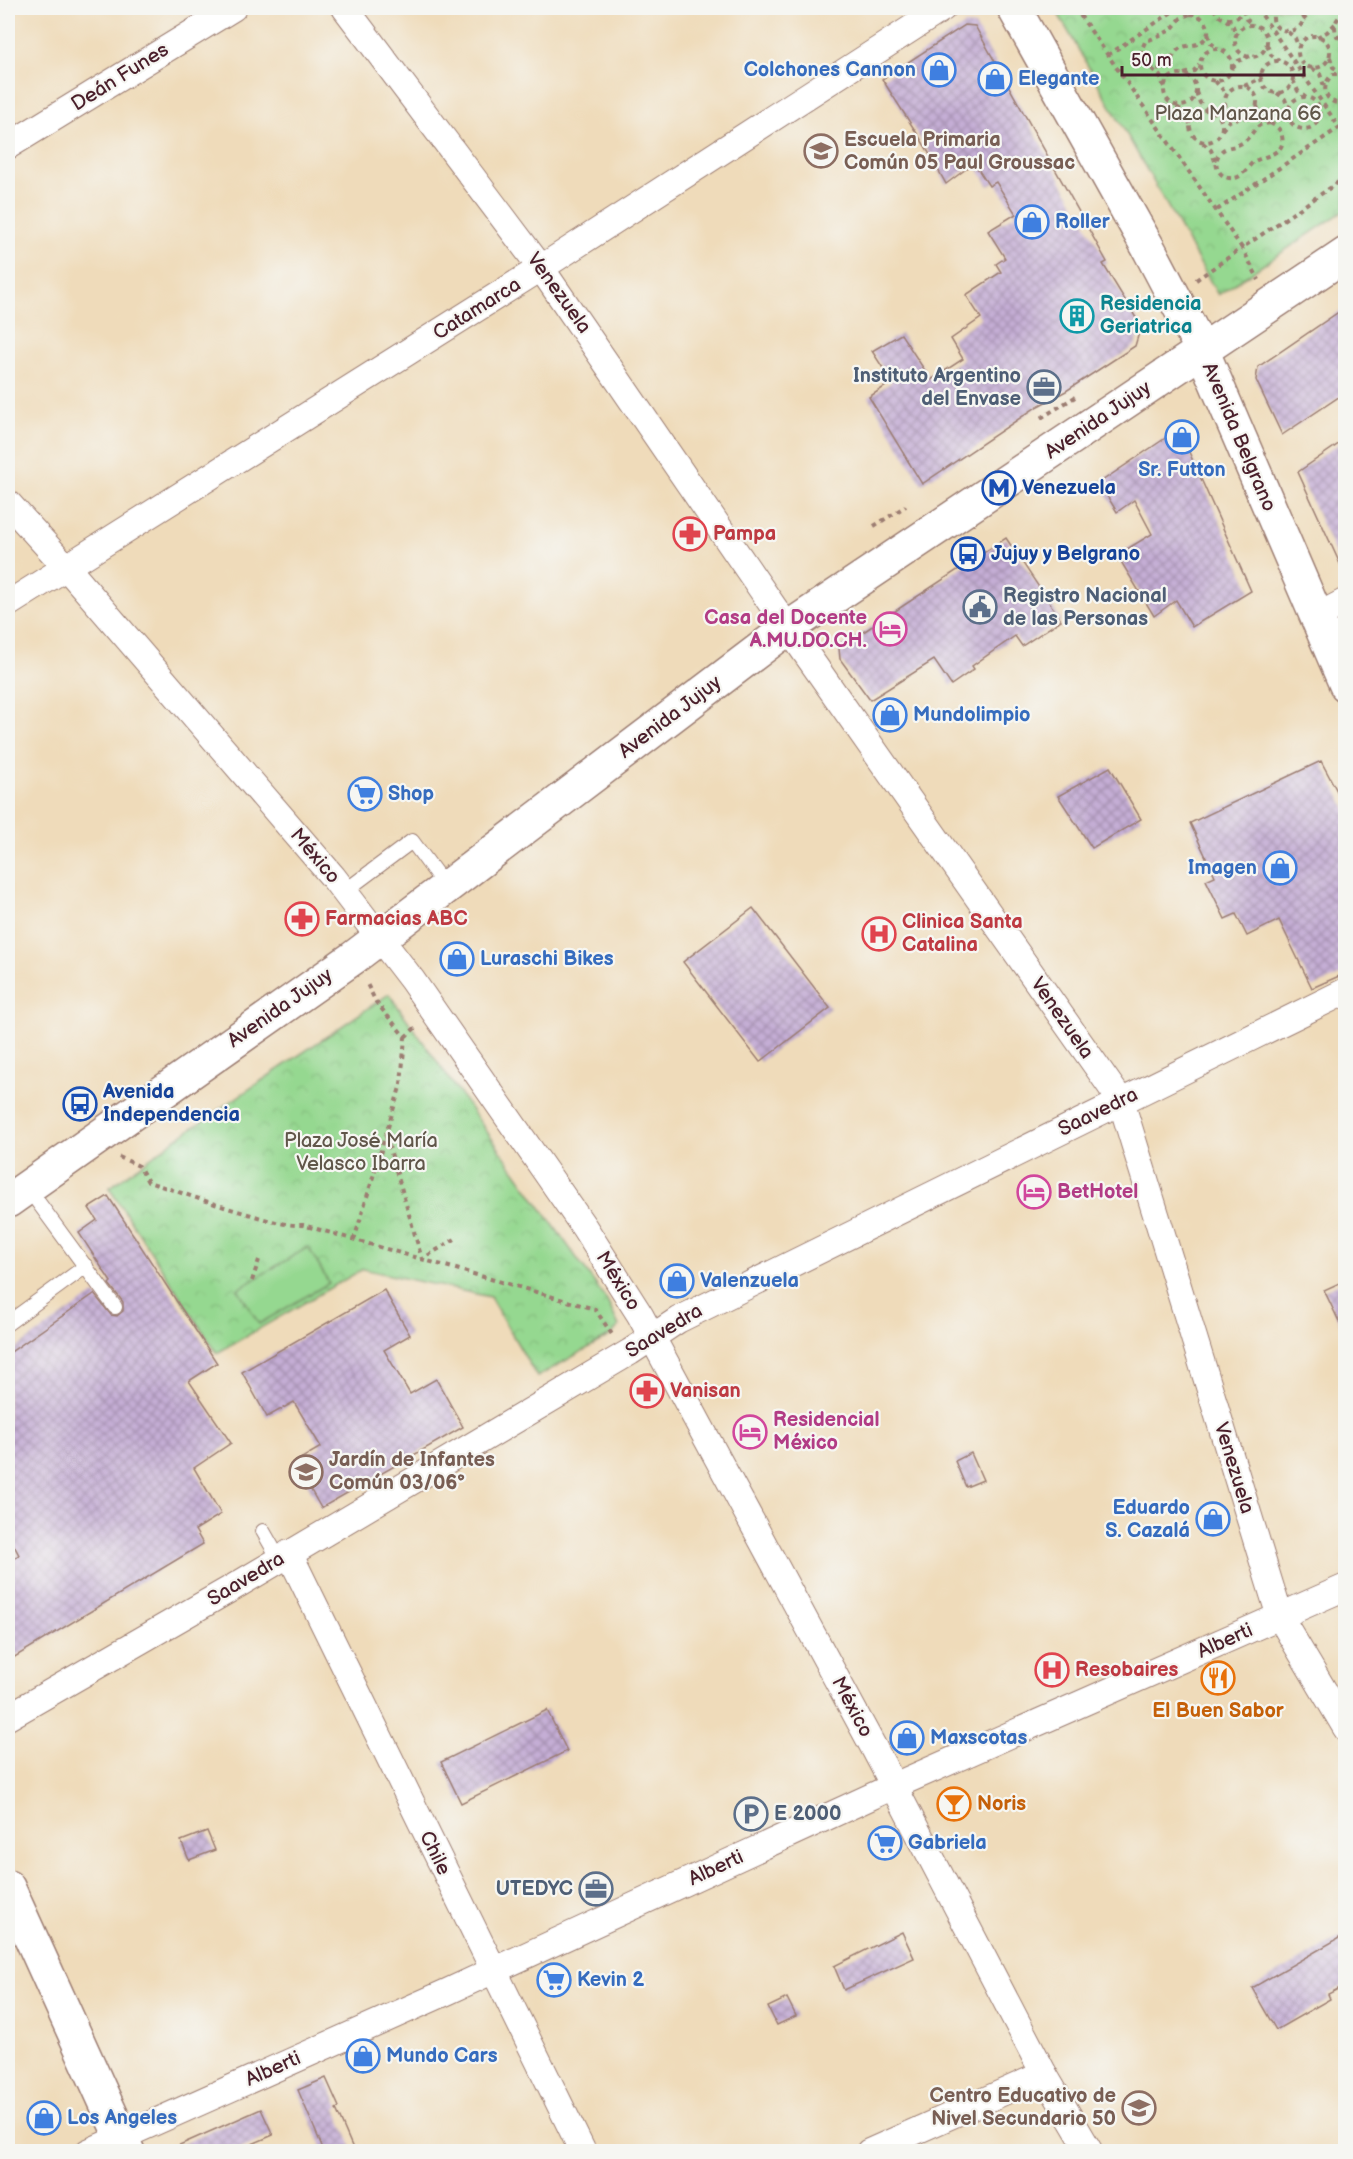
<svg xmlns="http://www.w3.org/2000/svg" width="1353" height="2159" font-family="'Balsamiq Sans',sans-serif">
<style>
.park{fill:url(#park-crowns);stroke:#707c5e;stroke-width:1.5}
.pitch{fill:#95d890;stroke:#707c5e;stroke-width:1.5}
.building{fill:url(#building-cross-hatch)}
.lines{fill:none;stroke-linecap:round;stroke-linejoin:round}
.lane-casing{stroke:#9c7d72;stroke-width:16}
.street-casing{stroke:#9c7d72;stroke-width:28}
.secondary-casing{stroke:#9c7d72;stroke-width:36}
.primary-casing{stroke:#9c7d72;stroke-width:36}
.path{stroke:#9c7d72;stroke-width:4;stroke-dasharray:4.5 4.5;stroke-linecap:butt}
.lane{stroke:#fff;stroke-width:14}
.street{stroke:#fff;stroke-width:26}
.secondary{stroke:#fff;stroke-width:33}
.primary{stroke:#fff;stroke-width:33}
.labels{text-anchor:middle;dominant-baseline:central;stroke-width:4.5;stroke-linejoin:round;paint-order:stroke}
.shop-label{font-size:20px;font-weight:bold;fill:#366cbe;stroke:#f6f6f2;text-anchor:start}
.street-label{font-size:20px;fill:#4a1f2b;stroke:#f6f6f2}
.park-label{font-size:20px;fill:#605649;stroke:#f6f6f2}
.education-label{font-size:20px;font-weight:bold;fill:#785e54;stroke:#f6f6f2;text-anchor:start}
.culture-label{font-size:20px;font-weight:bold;fill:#0d838f;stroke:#f6f6f2;text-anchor:start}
.service-label{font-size:20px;font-weight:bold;fill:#4e5e75;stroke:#f6f6f2;text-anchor:end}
.transit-label{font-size:20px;font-weight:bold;fill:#164399;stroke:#f6f6f2;text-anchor:start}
.health-label{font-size:20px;font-weight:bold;fill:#be3a42;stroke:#f6f6f2;text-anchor:start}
.hotel-label{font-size:20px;font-weight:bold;fill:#b23c85;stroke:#f6f6f2;text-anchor:start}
.food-label{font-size:20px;font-weight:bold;fill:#c56008;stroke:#f6f6f2}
</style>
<defs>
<pattern id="park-crowns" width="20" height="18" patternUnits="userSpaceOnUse" patternTransform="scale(1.5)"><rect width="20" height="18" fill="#95d890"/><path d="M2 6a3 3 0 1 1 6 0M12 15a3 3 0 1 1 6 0" fill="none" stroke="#82b97c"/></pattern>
<pattern id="building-cross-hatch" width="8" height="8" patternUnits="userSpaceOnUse" patternTransform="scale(1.5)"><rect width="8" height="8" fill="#c5aed5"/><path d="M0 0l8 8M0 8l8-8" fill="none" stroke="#a28dad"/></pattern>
</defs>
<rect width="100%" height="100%" fill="#f6f6f2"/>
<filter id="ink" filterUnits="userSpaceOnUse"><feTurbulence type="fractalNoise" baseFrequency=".0167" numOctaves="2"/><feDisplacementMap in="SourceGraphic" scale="12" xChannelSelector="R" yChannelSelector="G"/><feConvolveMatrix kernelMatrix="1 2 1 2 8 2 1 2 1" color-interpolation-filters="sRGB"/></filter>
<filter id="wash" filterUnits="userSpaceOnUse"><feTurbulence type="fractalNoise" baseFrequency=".008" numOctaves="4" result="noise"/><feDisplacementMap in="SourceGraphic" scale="24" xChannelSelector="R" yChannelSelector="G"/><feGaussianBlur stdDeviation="1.35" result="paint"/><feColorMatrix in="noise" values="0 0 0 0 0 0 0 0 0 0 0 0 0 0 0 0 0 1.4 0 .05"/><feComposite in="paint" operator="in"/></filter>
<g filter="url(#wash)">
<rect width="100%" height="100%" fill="#efdbba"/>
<g class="park">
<path d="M1055,8h290v202l-127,85z"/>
<path d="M389,994l217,305 13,27 -8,9 -74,42 -47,-80 -127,-28 -146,84 -108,-165 67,-49z"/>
</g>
<path class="pitch" d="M308,1247l21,36 -70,41 -21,-35z"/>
<g id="blocks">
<g class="building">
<path d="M965,25l10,1 132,236 -4,2 38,62 -6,20 -69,45 -28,15 -116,78 -53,-87 23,-15 -20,-31 29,-17 30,46 32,-21 -12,-20 30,-21 -15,-23 35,-23 -5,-8 9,-6 -17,-27 28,-17 -20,-32 -7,4 -15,-23 -28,21 -21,-38 -43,-67z"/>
<path d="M1346,307v85l-64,43 -26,-55 2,-13z"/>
<path d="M1167,437l18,6 66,148 -59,36 -16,-27 -22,16 -37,-61 35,-21 -18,-34 -17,12 -18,-29z"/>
<path d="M1346,439v138l-48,-105z"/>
<path d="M1006,538l55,82 -39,26 -7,-10 -43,30 2,3 -23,16 -17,-25 -64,40 -30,-41 -1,-11z"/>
<path d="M1321,761l25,47v165l-34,15 -33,-68 -32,16 -11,-22 -11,5 -19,-39 9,-4 -25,-53z"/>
<path d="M1110,767l31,52 -49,29 -34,-52z"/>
<path d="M753,908l77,100 -70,54 -77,-100z"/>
<path d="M108,1196l109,167 -28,18 42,62 -37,25 27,46 -26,16 8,14 -195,117v-99l11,-7 -11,-21v-180l86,-60 17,21 6,1 6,-5v-9l-14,-18 2,-2 -32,-49 18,-13 -8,-12z"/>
<path d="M1346,1280v56l-22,-46z"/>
<path d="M384,1290l26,45 -26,15 26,44 26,-15 27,48 -142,81 -26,-46 26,-15 -27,-45 -27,15 -25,-45z"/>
<path d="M971,1453l12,27 -17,7 -11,-26z"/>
<path d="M547,1710l20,41 -106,52 -20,-41z"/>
<path d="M207,1831l8,19 -26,10 -8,-19z"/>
<path d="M902,1932l12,26 -70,32 -10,-24z"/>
<path d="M1346,1934v51l-18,9 2,5 -54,31 -24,-42z"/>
<path d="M787,1998l9,18 -19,9 -9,-18z"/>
<path d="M326,2078l13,29 -3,2 18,42h-30l-26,-61z"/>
<path d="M261,2109l12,26 -37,16h-70z"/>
</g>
</g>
</g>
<g filter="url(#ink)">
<use href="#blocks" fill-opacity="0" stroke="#9c7d72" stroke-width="1.5"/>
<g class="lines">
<defs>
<g id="lane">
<path d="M345,891l67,-50 34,46"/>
<path d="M27,1187l88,120"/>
<path d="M8,1323l78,-57"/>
<path d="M263,1531l16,28"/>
</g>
<g id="street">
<path d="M345,8l196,260 247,360 333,473 159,516 66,111"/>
<path d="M8,146l225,-138"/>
<path d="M8,503l59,65 266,309 79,103 172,247 56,88 235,435 169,324 46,78"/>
<path d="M8,604l533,-336 402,-260"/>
<path d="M1316,617l30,-16"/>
<path d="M289,1553l294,599"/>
<path d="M8,1717l224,-129 398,-236 48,-32 668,-329"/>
<path d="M88,2152l361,-161 445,-205 452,-199"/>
<path d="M869,2152l175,-78"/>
</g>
<g id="secondary">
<path d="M1014,8l136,243 52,99 144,335"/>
<path d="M8,1201l345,-243 435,-330 558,-374"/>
</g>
<path id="primary" d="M8,1887l120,265"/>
</defs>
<use href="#lane" class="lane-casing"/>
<use href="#street" class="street-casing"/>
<use href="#secondary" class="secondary-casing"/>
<use href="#primary" class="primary-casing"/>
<g class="path">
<path d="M1075,8l167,240 104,-71"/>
<path d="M1214,8c4,11 13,13 24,9l6,-9"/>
<path d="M1257,8l82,119"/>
<path d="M1275,8c-13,30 38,31 27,0"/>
<path d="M1243,10l3,9 7,6"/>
<path d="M1346,13c-11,4 -13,13 -9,23l9,7"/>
<path d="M1190,14c15,0 26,18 11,28 -7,5 -15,2 -22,7 -6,5 -7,11 -12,15 -11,11 -25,1 -26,-13l4,-9 26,-12 10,-12z"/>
<path d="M1226,20l7,6 3,10"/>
<path d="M1303,20l8,-8 11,-4"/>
<circle cx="1251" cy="41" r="16"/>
<path d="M1288,32l7,6 4,10"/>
<path d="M1208,34l3,9 7,6"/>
<circle cx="1314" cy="52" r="16"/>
<path d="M1317,37l10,-5 8,-8"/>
<path d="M1267,45l4,10 8,6"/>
<circle cx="1216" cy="65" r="16"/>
<path d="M1108,55l70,-47"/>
<path d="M1330,57l3,10 8,5"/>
<circle cx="1277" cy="77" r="16"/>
<path d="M1232,68l6,-7 12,-5"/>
<path d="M1312,68l8,6 4,12"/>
<path d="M1152,69l8,7 4,11"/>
<path d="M1184,74l10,-3 5,-7"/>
<path d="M1346,74h-13c-15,13 -7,33 13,29"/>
<circle cx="1180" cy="90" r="16"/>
<path d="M1293,80l5,11 8,7"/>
<path d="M1215,81l8,9 3,7"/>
<path d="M1244,86l11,-5 7,-7"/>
<circle cx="1241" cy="102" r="16"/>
<path d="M1196,92l4,11 8,7"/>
<path d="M1277,93l8,6 3,9"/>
<circle cx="1304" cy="113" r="16"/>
<path d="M1257,106l3,11 9,6"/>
<path d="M1177,107l8,6 5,11"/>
<circle cx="1206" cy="126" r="16"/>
<path d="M1270,123c6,3 11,6 12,13 4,18 -16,19 -27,25 -8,5 -11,16 -21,17 -14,2 -23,-14 -14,-25 5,-7 13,-5 20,-9 9,-4 12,-13 20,-19z"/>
<path d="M1222,130l7,-9 11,-3"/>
<path d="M1203,143l8,7 4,11"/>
<path d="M1217,210l129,-87"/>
<path d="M1196,280l46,-32 17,32"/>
<path d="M1041,418l34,-21"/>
<path d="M874,526l32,-20"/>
<path d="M405,1037l10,-9"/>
<path d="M386,1136l36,123 33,-20"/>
<path d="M119,1157l20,9 9,16c32,10 64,22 97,31 20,6 38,13 58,12l292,84 18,27"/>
<path d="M354,1240l47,-156 4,-47 -29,-35 -10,-20"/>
<path d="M252,1281l7,-21"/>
</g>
<use href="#lane" class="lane"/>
<use href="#street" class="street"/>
<use href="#secondary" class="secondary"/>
<use href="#primary" class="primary"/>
</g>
</g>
<defs>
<symbol id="shop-ring" viewBox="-11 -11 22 22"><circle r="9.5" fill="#f6f6f2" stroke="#3f7fe0" stroke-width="1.5"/><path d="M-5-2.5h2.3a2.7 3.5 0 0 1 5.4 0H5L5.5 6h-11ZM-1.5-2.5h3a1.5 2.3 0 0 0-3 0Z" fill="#3f7fe0"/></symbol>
<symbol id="school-ring" viewBox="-11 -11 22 22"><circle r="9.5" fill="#f6f6f2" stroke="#8d6e63" stroke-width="1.5"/><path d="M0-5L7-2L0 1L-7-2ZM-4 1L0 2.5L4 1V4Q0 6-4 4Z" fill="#8d6e63"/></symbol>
<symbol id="building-ring" viewBox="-11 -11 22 22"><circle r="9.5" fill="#f6f6f2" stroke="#0f9aa8" stroke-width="1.5"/><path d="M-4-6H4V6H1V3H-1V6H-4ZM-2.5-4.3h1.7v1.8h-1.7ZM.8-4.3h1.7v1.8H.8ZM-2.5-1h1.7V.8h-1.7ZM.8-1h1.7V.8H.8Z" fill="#0f9aa8"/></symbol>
<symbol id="office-ring" viewBox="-11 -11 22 22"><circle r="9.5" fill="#f6f6f2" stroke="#5c6f8a" stroke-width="1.5"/><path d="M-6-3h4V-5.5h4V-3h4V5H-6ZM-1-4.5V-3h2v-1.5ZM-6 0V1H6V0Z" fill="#5c6f8a"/></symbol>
<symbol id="metro-ring" viewBox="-11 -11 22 22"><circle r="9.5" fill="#f6f6f2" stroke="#1a4fb4" stroke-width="1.5"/><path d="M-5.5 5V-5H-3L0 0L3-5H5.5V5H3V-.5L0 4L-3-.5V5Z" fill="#1a4fb4"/></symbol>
<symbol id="pharmacy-ring" viewBox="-11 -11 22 22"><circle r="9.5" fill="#f6f6f2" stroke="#e0444e" stroke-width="1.5"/><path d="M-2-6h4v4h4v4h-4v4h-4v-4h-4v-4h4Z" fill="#e0444e"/></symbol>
<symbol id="bus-ring" viewBox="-11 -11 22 22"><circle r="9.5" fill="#f6f6f2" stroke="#1a4fb4" stroke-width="1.5"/><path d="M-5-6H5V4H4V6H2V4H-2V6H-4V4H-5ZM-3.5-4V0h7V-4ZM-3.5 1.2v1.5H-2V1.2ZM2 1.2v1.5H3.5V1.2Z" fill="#1a4fb4"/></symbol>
<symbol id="civic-ring" viewBox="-11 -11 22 22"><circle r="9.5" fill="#f6f6f2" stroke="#5c6f8a" stroke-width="1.5"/><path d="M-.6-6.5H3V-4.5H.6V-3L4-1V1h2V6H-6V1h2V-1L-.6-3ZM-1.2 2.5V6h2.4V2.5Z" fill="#5c6f8a"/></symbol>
<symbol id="hotel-ring" viewBox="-11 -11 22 22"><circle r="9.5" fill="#f6f6f2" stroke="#d1479c" stroke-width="1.5"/><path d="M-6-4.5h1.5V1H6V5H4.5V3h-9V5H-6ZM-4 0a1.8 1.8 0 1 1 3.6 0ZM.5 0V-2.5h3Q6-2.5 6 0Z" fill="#d1479c"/></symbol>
<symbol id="supermarket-ring" viewBox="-11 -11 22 22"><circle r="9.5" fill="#f6f6f2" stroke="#3f7fe0" stroke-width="1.5"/><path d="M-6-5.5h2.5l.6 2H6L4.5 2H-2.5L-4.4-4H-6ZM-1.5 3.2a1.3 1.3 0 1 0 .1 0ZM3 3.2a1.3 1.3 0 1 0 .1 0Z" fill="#3f7fe0"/></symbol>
<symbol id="hospital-ring" viewBox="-11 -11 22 22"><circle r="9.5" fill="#f6f6f2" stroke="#e0444e" stroke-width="1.5"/><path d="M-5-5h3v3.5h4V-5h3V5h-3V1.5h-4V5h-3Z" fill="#e0444e"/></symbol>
<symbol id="restaurant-ring" viewBox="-11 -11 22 22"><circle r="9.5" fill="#f6f6f2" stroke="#e8710a" stroke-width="1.5"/><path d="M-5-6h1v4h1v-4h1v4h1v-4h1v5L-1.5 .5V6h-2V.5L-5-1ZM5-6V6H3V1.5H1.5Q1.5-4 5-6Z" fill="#e8710a"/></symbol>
<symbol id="bar-ring" viewBox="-11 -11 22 22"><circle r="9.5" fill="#f6f6f2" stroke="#e8710a" stroke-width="1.5"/><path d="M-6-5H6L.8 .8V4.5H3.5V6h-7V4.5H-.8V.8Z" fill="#e8710a"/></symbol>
<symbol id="parking-ring" viewBox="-11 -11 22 22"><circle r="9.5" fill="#f6f6f2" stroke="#5c6f8a" stroke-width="1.5"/><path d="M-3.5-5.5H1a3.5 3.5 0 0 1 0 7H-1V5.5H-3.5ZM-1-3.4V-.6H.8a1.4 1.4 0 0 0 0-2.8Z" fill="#5c6f8a"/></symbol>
</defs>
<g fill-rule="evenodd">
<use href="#shop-ring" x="920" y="51" width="38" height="38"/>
<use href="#shop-ring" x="976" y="60" width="38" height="38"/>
<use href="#school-ring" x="802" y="132" width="38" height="38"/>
<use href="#shop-ring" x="1013" y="203" width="38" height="38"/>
<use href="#building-ring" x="1058" y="297" width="38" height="38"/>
<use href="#office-ring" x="1025" y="368" width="38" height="38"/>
<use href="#shop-ring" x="1163" y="418" width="38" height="38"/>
<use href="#metro-ring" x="980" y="469" width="38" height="38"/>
<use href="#pharmacy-ring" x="671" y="515" width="38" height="38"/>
<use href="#bus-ring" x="949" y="535" width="38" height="38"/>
<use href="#civic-ring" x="961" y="588" width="38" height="38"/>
<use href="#hotel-ring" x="871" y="610" width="38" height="38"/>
<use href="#shop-ring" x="871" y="696" width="38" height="38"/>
<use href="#supermarket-ring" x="346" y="775" width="38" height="38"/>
<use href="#shop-ring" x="1261" y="849" width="38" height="38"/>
<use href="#pharmacy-ring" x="283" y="900" width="38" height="38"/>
<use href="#hospital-ring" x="860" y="915" width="38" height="38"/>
<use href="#shop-ring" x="438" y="940" width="38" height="38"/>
<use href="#bus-ring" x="61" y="1085" width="38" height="38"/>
<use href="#hotel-ring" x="1015" y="1173" width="38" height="38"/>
<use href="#shop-ring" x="658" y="1262" width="38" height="38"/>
<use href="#pharmacy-ring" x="628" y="1372" width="38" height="38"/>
<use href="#hotel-ring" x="731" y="1413" width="38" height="38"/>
<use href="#school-ring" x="287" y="1453" width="38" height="38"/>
<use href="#shop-ring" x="1194" y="1500" width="38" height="38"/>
<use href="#hospital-ring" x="1033" y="1651" width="38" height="38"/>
<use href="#restaurant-ring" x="1199" y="1659" width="38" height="38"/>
<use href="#shop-ring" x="888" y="1719" width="38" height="38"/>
<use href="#bar-ring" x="935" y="1785" width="38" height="38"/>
<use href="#parking-ring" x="732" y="1795" width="38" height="38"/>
<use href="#supermarket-ring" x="866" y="1824" width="38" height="38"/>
<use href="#office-ring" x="577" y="1870" width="38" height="38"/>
<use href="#supermarket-ring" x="535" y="1961" width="38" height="38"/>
<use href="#shop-ring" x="344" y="2037" width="38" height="38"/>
<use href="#school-ring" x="1120" y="2089" width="38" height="38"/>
<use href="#shop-ring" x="25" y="2099" width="38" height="38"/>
</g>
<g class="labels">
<g class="shop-label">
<text x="916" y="70" text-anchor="end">Colchones Cannon</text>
<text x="1018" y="79">Elegante</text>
<text x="1055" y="222">Roller</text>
<text x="1182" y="470" text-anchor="middle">Sr. Futton</text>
<text x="913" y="715">Mundolimpio</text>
<text x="388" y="794">Shop</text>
<text x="1257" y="868" text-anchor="end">Imagen</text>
<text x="480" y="959">Luraschi Bikes</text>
<text x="700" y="1281">Valenzuela</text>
<text x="1190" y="1508" text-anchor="end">Eduardo<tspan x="1190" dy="23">S. Cazalá</tspan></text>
<text x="930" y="1738">Maxscotas</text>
<text x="908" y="1843">Gabriela</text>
<text x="577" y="1980">Kevin 2</text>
<text x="386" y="2056">Mundo Cars</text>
<text x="67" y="2118">Los Angeles</text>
</g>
<g class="street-label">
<text transform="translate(120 77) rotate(-32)">Deán Funes</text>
<text transform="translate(559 293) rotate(54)">Venezuela</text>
<text transform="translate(477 309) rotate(-32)">Catamarca</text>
<text transform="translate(1098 420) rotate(-34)">Avenida Jujuy</text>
<text transform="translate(1239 437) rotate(67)">Avenida Belgrano</text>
<text transform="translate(670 717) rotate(-37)">Avenida Jujuy</text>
<text transform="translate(315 856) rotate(50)">México</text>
<text transform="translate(280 1008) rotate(-35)">Avenida Jujuy</text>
<text transform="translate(1062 1018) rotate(55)">Venezuela</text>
<text transform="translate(1098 1112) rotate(-26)">Saavedra</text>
<text transform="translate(618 1281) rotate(58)">México</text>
<text transform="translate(664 1331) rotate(-31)">Saavedra</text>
<text transform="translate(1234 1468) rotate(73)">Venezuela</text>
<text transform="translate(246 1579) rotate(-31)">Saavedra</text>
<text transform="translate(1225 1641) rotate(-24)">Alberti</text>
<text transform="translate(852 1707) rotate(62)">México</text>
<text transform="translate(435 1853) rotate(64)">Chile</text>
<text transform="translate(716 1868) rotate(-25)">Alberti</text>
<text transform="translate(273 2069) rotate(-24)">Alberti</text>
</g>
<g class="park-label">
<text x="1238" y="114">Plaza Manzana 66</text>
<text x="361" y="1141">Plaza José María<tspan x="361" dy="23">Velasco Ibarra</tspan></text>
</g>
<g class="education-label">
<text x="844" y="140">Escuela Primaria<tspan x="844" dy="23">Común 05 Paul Groussac</tspan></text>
<text x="329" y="1460">Jardín de Infantes<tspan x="329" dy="23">Común 03/06°</tspan></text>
<text x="1116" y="2096" text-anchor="end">Centro Educativo de<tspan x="1116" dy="23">Nivel Secundario 50</tspan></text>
</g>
<g class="culture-label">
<text x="1100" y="304">Residencia<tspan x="1100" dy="23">Geriatrica</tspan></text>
</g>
<g class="service-label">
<text x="1021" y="376">Instituto Argentino<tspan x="1021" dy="23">del Envase</tspan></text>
<text x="1003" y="596" text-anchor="start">Registro Nacional<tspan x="1003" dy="23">de las Personas</tspan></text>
<text x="774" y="1814" text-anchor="start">E 2000</text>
<text x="573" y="1889">UTEDYC</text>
</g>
<g class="transit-label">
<text x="1022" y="488">Venezuela</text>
<text x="991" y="554">Jujuy y Belgrano</text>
<text x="103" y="1092">Avenida<tspan x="103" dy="23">Independencia</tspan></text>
</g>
<g class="health-label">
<text x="713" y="534">Pampa</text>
<text x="325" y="919">Farmacias ABC</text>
<text x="902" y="922">Clinica Santa<tspan x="902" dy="23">Catalina</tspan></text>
<text x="670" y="1391">Vanisan</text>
<text x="1075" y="1670">Resobaires</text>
</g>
<g class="hotel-label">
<text x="867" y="618" text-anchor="end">Casa del Docente<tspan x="867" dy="23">A.MU.DO.CH.</tspan></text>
<text x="1057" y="1192">BetHotel</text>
<text x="773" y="1420">Residencial<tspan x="773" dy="23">México</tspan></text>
</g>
<g class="food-label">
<text x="1218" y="1711">El Buen Sabor</text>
<text x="977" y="1804" text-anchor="start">Noris</text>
</g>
</g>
<rect width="1353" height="2159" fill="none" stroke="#f6f6f2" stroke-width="30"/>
<path d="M1122 66v9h182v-9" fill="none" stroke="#4a1f2b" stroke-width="3"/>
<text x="1131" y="66" font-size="18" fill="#4a1f2b" stroke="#f6f6f2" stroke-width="4.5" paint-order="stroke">50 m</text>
</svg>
